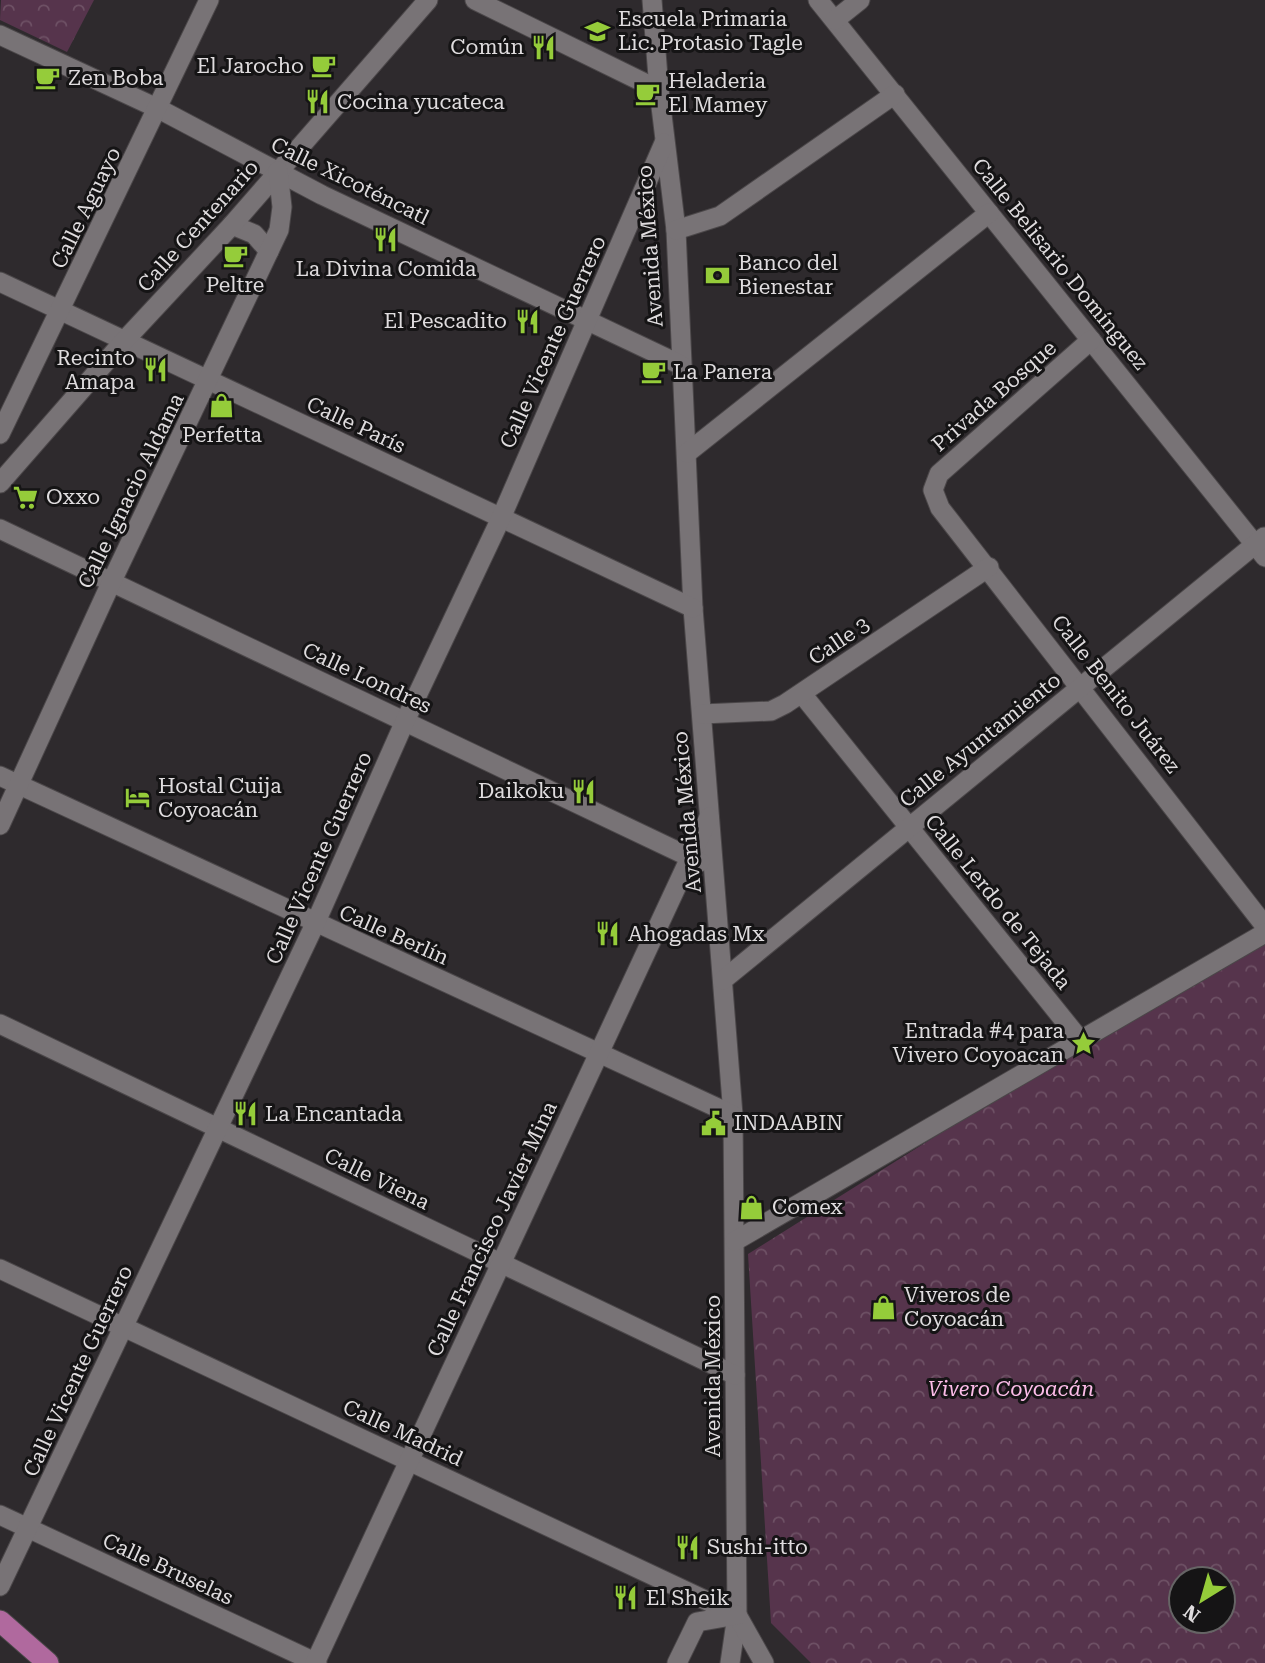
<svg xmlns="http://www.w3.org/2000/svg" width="1265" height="1663" font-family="'Roboto Serif',serif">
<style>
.forest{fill:url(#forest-crowns);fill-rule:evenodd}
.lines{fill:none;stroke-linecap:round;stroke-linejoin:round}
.minor-casing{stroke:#4b4749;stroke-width:21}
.major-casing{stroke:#4b4749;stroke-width:23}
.minor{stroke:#787376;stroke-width:19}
.major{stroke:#b0699e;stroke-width:21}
.labels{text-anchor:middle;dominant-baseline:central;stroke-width:6;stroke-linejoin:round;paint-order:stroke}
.poi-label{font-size:21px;fill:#dfdcde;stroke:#151415;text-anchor:start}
.street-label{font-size:21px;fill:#dfdcde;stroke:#151415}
.park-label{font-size:21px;font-style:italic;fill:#fcbce8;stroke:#151415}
</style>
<defs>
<pattern id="forest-crowns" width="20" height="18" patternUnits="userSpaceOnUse" patternTransform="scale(1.75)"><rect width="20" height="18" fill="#56344c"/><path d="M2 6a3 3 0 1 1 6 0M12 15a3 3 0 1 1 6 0" fill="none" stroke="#6e5165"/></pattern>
</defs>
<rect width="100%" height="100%" fill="#2e2a2d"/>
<g class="forest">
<path d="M94,0l-27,52 -67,-32 1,-20z"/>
<path d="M1265,942v721h-454l-40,-40 -23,-369 336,-211zM1181,1579h42v42h-42z"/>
</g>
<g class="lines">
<defs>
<g id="minor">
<path d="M475,0l184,90"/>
<path d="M652,0l7,90 17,140 17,378 40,507 4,500 -7,48"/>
<path d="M818,0l447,557"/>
<path d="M835,20l25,-20"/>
<path d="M0,35l159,74 163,86 359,170"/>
<path d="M232,225l22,9 15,17"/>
<path d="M676,230l44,-14 175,-122"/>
<path d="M0,282l693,326"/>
<path d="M1091,340l-152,134 -6,16 7,18 325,418"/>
<path d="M0,434l209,-434"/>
<path d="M687,453l302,-240"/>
<path d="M0,483l124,-142 108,-116 196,-225"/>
<path d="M0,529l700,333"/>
<path d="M802,694l278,346"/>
<path d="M702,714l69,-3 14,-7 204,-137"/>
<path d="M0,776l733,339"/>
<path d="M0,825l111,-242 168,-353 3,-23 -4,-36"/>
<path d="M723,980l541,-443"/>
<path d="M0,1024l735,351"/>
<path d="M735,1241l530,-308"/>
<path d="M0,1269l737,346 27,48"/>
<path d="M0,1515l317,148"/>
<path d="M0,1586l315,-662 90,-203 96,-203 163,-375"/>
<path d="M315,1663l394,-846"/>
<path d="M677,1663l20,-41 40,-7"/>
</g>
<path id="major" d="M0,1621l48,42"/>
</defs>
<use href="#minor" class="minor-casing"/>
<use href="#major" class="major-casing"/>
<use href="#minor" class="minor"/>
<use href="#major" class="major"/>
</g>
<defs>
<symbol id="school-bare" viewBox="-9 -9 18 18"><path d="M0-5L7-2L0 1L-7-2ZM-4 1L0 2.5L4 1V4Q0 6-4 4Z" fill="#95cc3a" stroke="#151415" stroke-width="2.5" paint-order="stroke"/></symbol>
<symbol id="restaurant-bare" viewBox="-9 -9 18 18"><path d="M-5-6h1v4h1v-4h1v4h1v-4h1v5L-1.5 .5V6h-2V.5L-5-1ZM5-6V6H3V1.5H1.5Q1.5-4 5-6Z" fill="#95cc3a" stroke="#151415" stroke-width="2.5" paint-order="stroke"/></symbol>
<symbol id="cafe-bare" viewBox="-9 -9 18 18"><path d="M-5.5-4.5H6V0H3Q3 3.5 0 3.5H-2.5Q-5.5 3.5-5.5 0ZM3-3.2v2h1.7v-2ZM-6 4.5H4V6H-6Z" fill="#95cc3a" stroke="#151415" stroke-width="2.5" paint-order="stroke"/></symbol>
<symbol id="bank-bare" viewBox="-9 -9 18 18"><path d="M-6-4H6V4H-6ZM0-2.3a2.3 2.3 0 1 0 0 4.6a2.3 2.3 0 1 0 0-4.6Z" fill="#95cc3a" stroke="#151415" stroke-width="2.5" paint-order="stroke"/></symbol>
<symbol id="shop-bare" viewBox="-9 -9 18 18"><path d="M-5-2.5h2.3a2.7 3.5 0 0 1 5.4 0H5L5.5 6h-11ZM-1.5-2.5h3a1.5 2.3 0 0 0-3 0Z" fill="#95cc3a" stroke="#151415" stroke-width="2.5" paint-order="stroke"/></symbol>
<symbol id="supermarket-bare" viewBox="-9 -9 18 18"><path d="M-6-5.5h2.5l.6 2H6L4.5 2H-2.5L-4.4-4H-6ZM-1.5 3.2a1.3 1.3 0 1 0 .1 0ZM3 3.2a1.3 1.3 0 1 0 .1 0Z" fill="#95cc3a" stroke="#151415" stroke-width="2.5" paint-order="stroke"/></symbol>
<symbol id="hotel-bare" viewBox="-9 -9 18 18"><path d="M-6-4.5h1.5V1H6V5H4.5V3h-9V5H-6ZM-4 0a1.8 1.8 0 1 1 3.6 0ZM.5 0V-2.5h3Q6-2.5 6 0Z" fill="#95cc3a" stroke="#151415" stroke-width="2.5" paint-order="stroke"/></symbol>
<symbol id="sight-bare" viewBox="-9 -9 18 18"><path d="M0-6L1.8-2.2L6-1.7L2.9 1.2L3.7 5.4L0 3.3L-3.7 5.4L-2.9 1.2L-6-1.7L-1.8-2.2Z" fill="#95cc3a" stroke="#151415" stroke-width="2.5" paint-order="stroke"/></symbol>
<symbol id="civic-bare" viewBox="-9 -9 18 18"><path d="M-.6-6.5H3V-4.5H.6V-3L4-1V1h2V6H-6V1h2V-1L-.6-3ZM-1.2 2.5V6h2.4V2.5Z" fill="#95cc3a" stroke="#151415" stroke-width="2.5" paint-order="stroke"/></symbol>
</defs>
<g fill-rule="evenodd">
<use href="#school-bare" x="580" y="14" width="35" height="35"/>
<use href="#restaurant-bare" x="526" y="30" width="35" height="35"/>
<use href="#cafe-bare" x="306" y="48" width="35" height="35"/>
<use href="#cafe-bare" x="30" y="60" width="35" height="35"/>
<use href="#cafe-bare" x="630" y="76" width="35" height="35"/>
<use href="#restaurant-bare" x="300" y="84" width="35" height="35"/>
<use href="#restaurant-bare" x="368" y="222" width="35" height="35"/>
<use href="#cafe-bare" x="218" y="238" width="35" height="35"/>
<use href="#bank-bare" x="700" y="258" width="35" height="35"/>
<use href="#restaurant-bare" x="510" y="304" width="35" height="35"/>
<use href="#restaurant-bare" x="138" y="352" width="35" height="35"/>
<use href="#cafe-bare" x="636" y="354" width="35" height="35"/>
<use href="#shop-bare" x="204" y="388" width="35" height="35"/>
<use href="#supermarket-bare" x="8" y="480" width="35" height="35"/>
<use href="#restaurant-bare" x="566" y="774" width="35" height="35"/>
<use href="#hotel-bare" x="120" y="780" width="35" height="35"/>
<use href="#restaurant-bare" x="590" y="916" width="35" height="35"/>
<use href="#sight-bare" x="1066" y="1026" width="35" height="35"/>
<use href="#restaurant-bare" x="228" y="1096" width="35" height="35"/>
<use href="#civic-bare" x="696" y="1106" width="35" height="35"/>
<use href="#shop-bare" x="734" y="1190" width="35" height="35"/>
<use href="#shop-bare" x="866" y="1290" width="35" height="35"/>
<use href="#restaurant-bare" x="670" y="1530" width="35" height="35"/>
<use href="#restaurant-bare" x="608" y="1580" width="35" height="35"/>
</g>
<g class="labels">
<g class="poi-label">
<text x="618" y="19">Escuela Primaria<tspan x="618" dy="24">Lic. Protasio Tagle</tspan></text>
<text x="524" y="47" text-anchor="end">Común</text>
<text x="304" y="66" text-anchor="end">El Jarocho</text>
<text x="68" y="78">Zen Boba</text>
<text x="668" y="81">Heladeria<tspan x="668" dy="24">El Mamey</tspan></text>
<text x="337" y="102">Cocina yucateca</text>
<text x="738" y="263">Banco del<tspan x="738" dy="24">Bienestar</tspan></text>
<text x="386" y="269" text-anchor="middle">La Divina Comida</text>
<text x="235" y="285" text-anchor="middle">Peltre</text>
<text x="507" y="321" text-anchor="end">El Pescadito</text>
<text x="135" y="358" text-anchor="end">Recinto<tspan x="135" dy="24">Amapa</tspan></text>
<text x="673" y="372">La Panera</text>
<text x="222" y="435" text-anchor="middle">Perfetta</text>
<text x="46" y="497">Oxxo</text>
<text x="158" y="786">Hostal Cuija<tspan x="158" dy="24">Coyoacán</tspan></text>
<text x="564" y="791" text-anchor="end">Daikoku</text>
<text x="628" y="934">Ahogadas Mx</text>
<text x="1064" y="1031" text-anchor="end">Entrada #4 para<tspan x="1064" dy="24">Vivero Coyoacan</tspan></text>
<text x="265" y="1114">La Encantada</text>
<text x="734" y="1123">INDAABIN</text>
<text x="772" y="1207">Comex</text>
<text x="904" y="1295">Viveros de<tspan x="904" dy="24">Coyoacán</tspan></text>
<text x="707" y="1547">Sushi-itto</text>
<text x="646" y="1598">El Sheik</text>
</g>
<g class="street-label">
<text transform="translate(350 181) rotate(26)">Calle Xicoténcatl</text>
<text transform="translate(86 208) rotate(-64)">Calle Aguayo</text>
<text transform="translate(198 226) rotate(-48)">Calle Centenario</text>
<text transform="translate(650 246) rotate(-94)">Avenida México</text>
<text transform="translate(1060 264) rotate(51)">Calle Belisario Domínguez</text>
<text transform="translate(553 342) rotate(-66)">Calle Vicente Guerrero</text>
<text transform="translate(994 396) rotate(-41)">Privada Bosque</text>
<text transform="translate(356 425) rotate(25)">Calle París</text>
<text transform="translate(131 491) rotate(-64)">Calle Ignacio Aldama</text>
<text transform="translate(839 641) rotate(-34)">Calle 3</text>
<text transform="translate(367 678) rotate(25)">Calle Londres</text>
<text transform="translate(1116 694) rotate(52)">Calle Benito Juárez</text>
<text transform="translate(980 740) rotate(-39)">Calle Ayuntamiento</text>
<text transform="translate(687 812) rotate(-95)">Avenida México</text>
<text transform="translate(319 858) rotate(-66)">Calle Vicente Guerrero</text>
<text transform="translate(998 902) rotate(51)">Calle Lerdo de Tejada</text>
<text transform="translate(394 935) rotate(24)">Calle Berlín</text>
<text transform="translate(377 1179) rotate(26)">Calle Viena</text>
<text transform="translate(492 1229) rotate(-65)">Calle Francisco Javier Mina</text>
<text transform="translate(78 1371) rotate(-65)">Calle Vicente Guerrero</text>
<text transform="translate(713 1376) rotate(-90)">Avenida México</text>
<text transform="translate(403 1433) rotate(25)">Calle Madrid</text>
<text transform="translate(168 1569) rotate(25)">Calle Bruselas</text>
</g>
<g class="park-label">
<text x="1011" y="1389">Vivero Coyoacán</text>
</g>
</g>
<g transform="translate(1202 1600) rotate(217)"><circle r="33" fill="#151415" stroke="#666465" stroke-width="2"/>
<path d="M0-5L12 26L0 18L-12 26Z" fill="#95cc3a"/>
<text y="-10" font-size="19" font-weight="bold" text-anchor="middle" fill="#dfdcde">N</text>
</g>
</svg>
